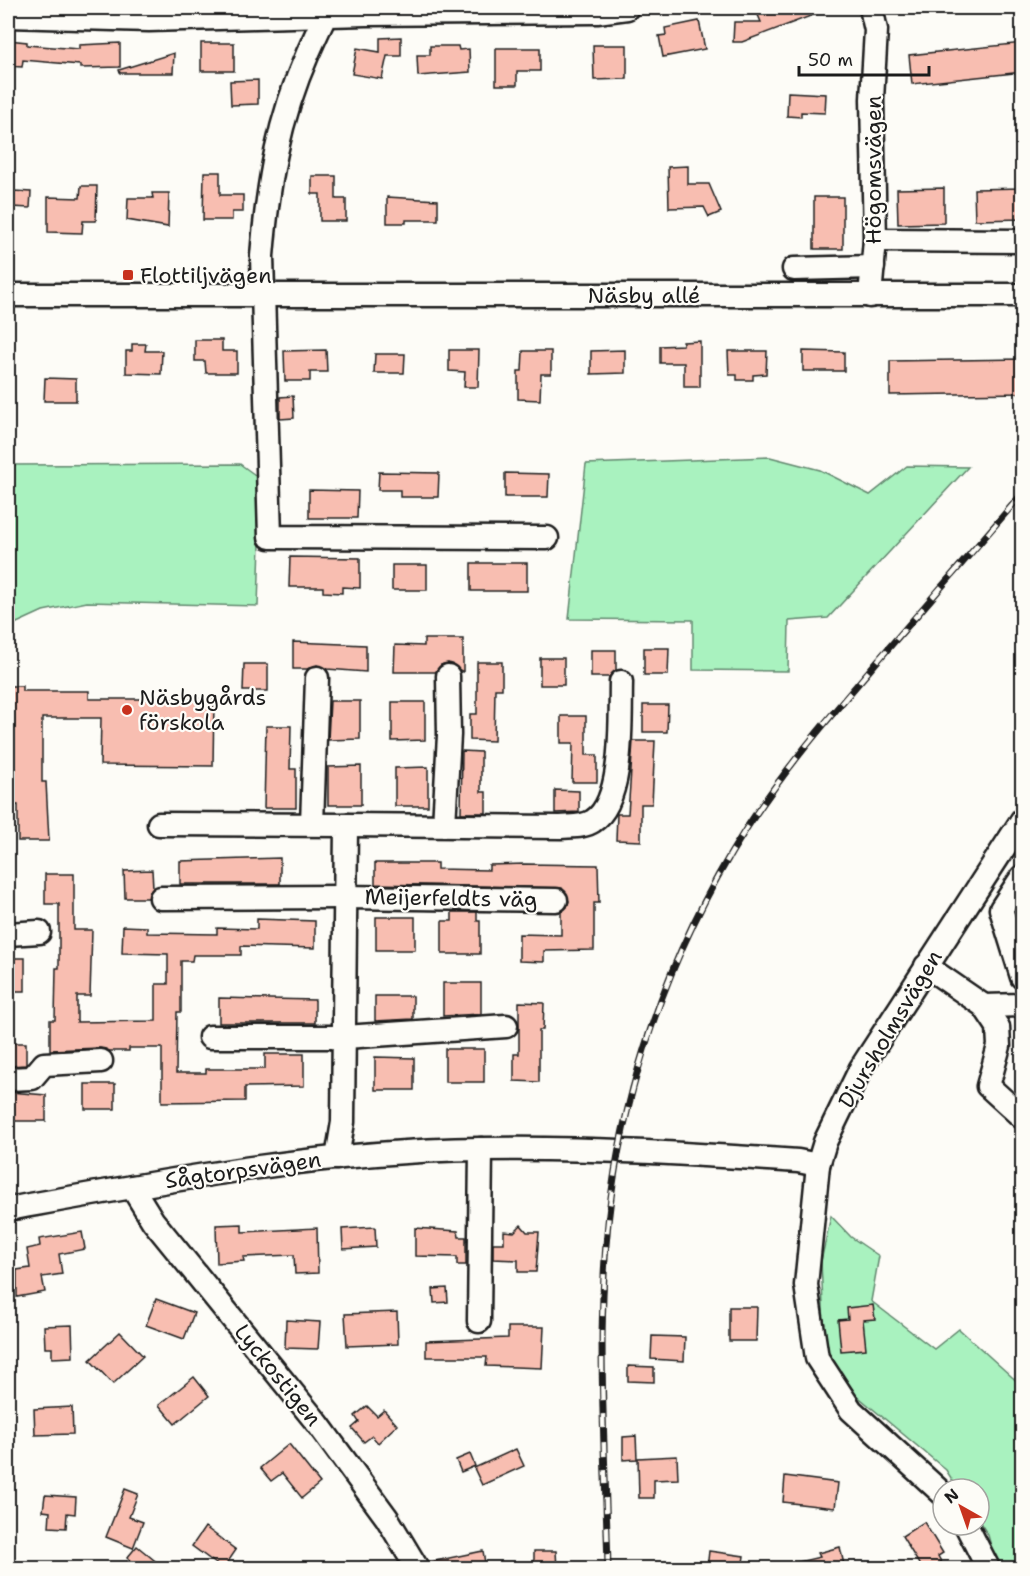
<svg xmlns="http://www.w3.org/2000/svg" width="1030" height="1576" font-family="'Shantell Sans',sans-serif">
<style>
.green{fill:#a9f2bf;stroke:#62876e;stroke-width:1.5}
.building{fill:#f8beb1;stroke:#1c1c1c;stroke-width:1.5}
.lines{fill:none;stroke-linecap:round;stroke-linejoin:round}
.minor-casing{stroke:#1c1c1c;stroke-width:27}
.minor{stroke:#fdfcf7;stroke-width:22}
.rail-casing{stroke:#1c1c1c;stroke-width:7}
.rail{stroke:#fdfcf7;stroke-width:4.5;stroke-dasharray:14;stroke-linecap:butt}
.poi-dot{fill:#c8321e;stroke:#fdfcf7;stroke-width:2}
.labels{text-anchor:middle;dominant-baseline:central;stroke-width:4.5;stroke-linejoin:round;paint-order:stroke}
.street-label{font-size:22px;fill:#1c1c1c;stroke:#fdfcf7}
.poi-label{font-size:22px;fill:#1c1c1c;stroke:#fdfcf7;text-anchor:start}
</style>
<rect width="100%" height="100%" fill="#fdfcf7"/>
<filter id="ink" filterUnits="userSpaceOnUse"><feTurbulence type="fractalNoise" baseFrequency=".0167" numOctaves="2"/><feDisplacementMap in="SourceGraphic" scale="12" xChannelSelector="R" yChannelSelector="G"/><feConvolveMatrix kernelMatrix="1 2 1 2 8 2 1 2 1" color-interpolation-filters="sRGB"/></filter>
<g filter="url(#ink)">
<g class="green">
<path d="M770,457l50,13 50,25 37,-29 61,1 -140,151 -39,3 -1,50 -95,-1v-50l-124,-1 17,-155z"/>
<path d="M240,464l22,16 -4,126 -171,-4 -44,9 -35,16v-162z"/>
<path d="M831,1216l20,21 28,19 -8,45 63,48 25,-20 63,57v182h-25l-9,-33 -9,-14v-32h-21l-12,-19 -103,-86 -18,-34 -4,-89z"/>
</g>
<g class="building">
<path d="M755,8h74v1l-87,33h-9l1,-20h27z"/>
<path d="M699,21l6,28 -42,8 -4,-21 7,-1 -1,-7z"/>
<path d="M401,37v19h-14l-5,23 -30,-5 5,-26 23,4v-14z"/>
<path d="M8,40l19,2v3l52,4v-4l41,-2v24l-40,1v-3l-57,-5 -1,7 -14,-1z"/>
<rect x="201" y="43" width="33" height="28"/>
<path d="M1023,43v29l-111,12 -3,-29z"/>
<path d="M593,45h34v34l-33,1z"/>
<path d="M430,46h28l1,4 10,-1 1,23 -52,4 -1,-21h13z"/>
<path d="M496,48h44v23h-23v14h-21z"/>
<path d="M174,53l-1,20h-53l-1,-3z"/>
<path d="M258,80v24l-27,1 -1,-24z"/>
<path d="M788,92l38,2 -1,19 -24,-1v5l-14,-1z"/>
<path d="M688,166v18h21l12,28 -12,5 -5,-10 -35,1 -1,-41z"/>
<path d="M204,172h16v23h23v17h-11v8h-29z"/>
<path d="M312,176h24v23h10v22h-26v-27h-8z"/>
<path d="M81,186h16l-1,35h-13l-1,12 -34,-1v-35l32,1z"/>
<path d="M944,188v35l-46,1 -1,-35z"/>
<path d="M1023,188v31l-48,1 -1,-31z"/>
<path d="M13,191l18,1 -1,16 -18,-1z"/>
<path d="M152,193h17l-1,34 -41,-7 1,-22h25z"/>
<path d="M387,197l51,3v20h-32v3h-19z"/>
<rect x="814" y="197" width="29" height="52"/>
<path d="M195,340h27v11h15v22h-31l-1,-12h-10z"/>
<path d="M700,341v46h-16v-24h-24v-17l23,-1v-3z"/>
<path d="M132,344h14l-1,7h17l-1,23 -35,-1v-22h6z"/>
<path d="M326,350l1,22h-17v9h-25l-1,-30z"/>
<path d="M449,350h30l-1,37h-14l1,-15 -16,-1z"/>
<path d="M625,350v23l-34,1v-23z"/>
<path d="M523,351h28v23h-10l-1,26 -22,-1v-28h4z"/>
<path d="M728,351h39l-1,23 -13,1v5h-16v-5h-8z"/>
<path d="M803,351l41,1v19h-41z"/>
<path d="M375,354h30l-1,19h-30z"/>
<path d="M1023,359v34l-133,2v-34z"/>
<path d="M45,378l31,1v22h-32z"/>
<path d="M293,396l1,22 -14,1v-22z"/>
<path d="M379,472l60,1 -1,24h-38v-7h-22z"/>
<path d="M505,473l44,1 -1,23h-43z"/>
<path d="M309,490l49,1 -1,27h-48z"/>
<path d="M290,557l70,1v30l-18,-1v6l-19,-1v-5h-34z"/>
<rect x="471" y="563" width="56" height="28"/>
<rect x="392" y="565" width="35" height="25"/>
<path d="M424,639h39v33l-15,-9 -7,2 -5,7h-42l1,-27 29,1z"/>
<path d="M293,642l73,3v27l-39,-3 -10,-4 -10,4h-14z"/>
<path d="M644,648h25l-1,27h-24z"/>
<path d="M591,650h25v20l-7,7h-18z"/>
<rect x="540" y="658" width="24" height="27"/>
<path d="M477,662h25v27h-7l-1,52 -24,-1v-26h7z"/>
<path d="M244,664h24v27h-25z"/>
<path d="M8,686h14v5h67v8h125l-1,67 -113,-1 1,-47h-59v64h4l3,59h-31v-36h-3v-36h-4v-51l-3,1z"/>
<path d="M330,701h30v38l-32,1z"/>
<path d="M392,702h33v38l-33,1z"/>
<path d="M643,705h25l-1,27h-24z"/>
<path d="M561,716h25v39h11v27h-25l1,-39h-12z"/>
<path d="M266,726h25l-1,43h6v39h-32z"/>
<path d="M633,741h22l-3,63h-11v37l-25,-1 1,-26h11z"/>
<path d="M462,751l19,1v40h5v21h-25z"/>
<path d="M361,766v39h-33v-38z"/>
<path d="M428,767v39h-33v-38z"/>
<path d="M555,790l24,1v21l-24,1z"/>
<path d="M280,858v26h-100v-23z"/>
<path d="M375,863h62v6l52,1v-5l35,-1 74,1 1,38h-5v47l-50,1v11l-25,-1v-27l42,1v-23l6,-5 2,-6 -7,-13 -187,-4z"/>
<path d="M152,870l1,18 -5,10h-23l-1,-27z"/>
<path d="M45,874h29v56h18l-2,66h-13v26l79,-1v-37h12v-30l-46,-1 1,-27 24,1v6l70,1v-6l40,1v-10l58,2v27l-74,-2v9h-48l-1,6h-11v51h-4l-1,61h30v-4h59v-15h39v32l-59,1v14l-83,1v-54h-33v3h-19l-10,-3 -50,2v-30h5l1,-52h3v-64h-14z"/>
<path d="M452,912h25v9h3v33h-38v-33h10z"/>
<rect x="376" y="917" width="39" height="33"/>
<rect x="8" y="958" width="17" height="33"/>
<path d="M443,983h38v31l-38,2z"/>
<path d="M375,996h38v23l-38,2z"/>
<path d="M219,998l96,2v23h-96z"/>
<path d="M519,1002l25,1 -1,27h-4v52l-25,-1v-27h5z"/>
<path d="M8,1043h18v22l-18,1z"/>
<rect x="445" y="1049" width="39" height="33"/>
<path d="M375,1057l39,1v32h-39z"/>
<rect x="85" y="1084" width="30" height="25"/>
<path d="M9,1092l37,3v26h-38z"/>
<path d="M242,1224v8l75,-4 1,45 -23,1 -1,-19 -51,2 1,4 -27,2 -1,-38z"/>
<path d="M521,1225l6,7h12l-3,40h-18v-12l-25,-1v-16h11v-12l10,1z"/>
<path d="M375,1227l1,20 -33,2 -1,-20z"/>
<path d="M415,1228l43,3 1,6h7v28h-9v-8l-42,-1z"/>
<path d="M82,1232l3,17 -26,5 3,20 -20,3 3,15 -28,5v-27l13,-2 -3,-19 13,-3 -1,-7z"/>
<path d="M447,1288l1,14 -14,1 -1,-14z"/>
<path d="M156,1299l38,14 -10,26 -38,-14z"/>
<path d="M873,1305l2,14 -12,1 3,29 -25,2 -3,-31 10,-1 -1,-11z"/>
<path d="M729,1307h28l-1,34h-27z"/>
<path d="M397,1312l1,32 -51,2 -2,-32z"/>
<path d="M286,1320l34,2 -2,27 -33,-1z"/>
<path d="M72,1325l1,32 -21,1v-10h-7l-1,-22z"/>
<path d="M508,1327h36l-2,41 -56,-2 1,-9h-61v-16l82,-3z"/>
<path d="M120,1332l23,24 -30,28 -23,-24z"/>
<path d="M652,1336l33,1 -1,24 -33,-2z"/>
<path d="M628,1366l26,1v15l-26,-1z"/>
<path d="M194,1377l15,19 -34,28 -16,-19z"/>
<path d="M367,1406l10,10 7,-6 13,15 -19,18 -6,-7 -8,6 -12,-14 7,-6 -4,-6z"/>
<path d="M72,1407l1,27 -38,1 -1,-26z"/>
<path d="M636,1436l1,23 -14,1v-23z"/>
<path d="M289,1444l31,39 -18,15 -20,-25 -11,8 -11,-13z"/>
<path d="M516,1449l8,17 -42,19 -8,-17z"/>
<path d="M470,1454l5,12 -14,6 -5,-12z"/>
<path d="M677,1456l1,23 -24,1v18h-15l-1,-40z"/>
<path d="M785,1476l53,7 -3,25 -52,-6z"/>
<path d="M125,1489l13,5 -9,23 14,5 -10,26 -27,-11z"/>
<path d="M45,1495l31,2 -1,17 -8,-1 -1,15 -17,-1 1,-15 -7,-1z"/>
<path d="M924,1522l19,31 -5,3 7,13h-23l-20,-33z"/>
<path d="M205,1527l31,23 -13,19 -31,-23z"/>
<path d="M137,1546l28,23h-25l-13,-11z"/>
<path d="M840,1547l5,22h-51v-6l26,-6 -2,-4z"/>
<path d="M483,1551l3,18 -56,-1v-6z"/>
<path d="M534,1551h22l1,18h-23z"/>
<path d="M709,1551l35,5 -2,13h-35z"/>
</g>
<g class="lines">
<defs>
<g id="minor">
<path d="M330,8c-9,14 -15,30 -22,45 -30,68 -40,130 -46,203l8,281 277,1"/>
<path d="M8,16l141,4 217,-6 231,-2 30,-4"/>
<path d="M875,240l147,1"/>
<path d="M794,269l79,-2"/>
<path d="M8,295h1014"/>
<path d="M870,296l5,-56 -3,-141 4,-69 -5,-22"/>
<path d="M159,824l187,1 -3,297 -6,36"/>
<path d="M312,824l5,-146"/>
<path d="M346,825l215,2c11,-1 23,0 32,-6 32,-20 27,-105 28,-139"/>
<path d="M444,825l5,-90 -1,-59"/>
<path d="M1022,877l-21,32 21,68"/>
<path d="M161,898l184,-1 211,3"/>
<path d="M8,934l31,-2"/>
<path d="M926,966l58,40 38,-1"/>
<path d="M984,1006l14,21 1,19 -11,40 34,31"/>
<path d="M210,1037h135l161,-11"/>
<path d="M8,1079l24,-1 12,-14 57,-3"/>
<path d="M132,1187l21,34 165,203 69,94 30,50"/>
<path d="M8,1209c156,-28 313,-58 472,-60 106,-2 212,5 318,12l20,4"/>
<path d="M479,1321l2,-172"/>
<path d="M943,1494l-92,-84 -34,-52 -11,-73 12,-120 7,-23 36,-74 161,-248"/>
<path d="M966,1525l22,43"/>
</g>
</defs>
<use href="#minor" class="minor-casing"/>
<use href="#minor" class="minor"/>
<defs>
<path id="rail" d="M608,1568c-3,-131 -15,-267 7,-397 21,-122 65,-238 131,-342 39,-61 87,-116 134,-171 47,-55 95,-109 142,-164"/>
</defs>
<use href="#rail" class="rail-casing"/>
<use href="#rail" class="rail"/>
</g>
</g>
<g class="poi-dot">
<rect x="122" y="269" width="12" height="12" rx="3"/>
<circle cx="127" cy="710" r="6"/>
</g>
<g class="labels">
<g class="street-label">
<text transform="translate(873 170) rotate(-90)">Högomsvägen</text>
<text x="644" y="295">Näsby allé</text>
<text transform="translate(451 898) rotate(1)">Meijerfeldts väg</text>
<text transform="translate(890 1029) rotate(-59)">Djursholmsvägen</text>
<text transform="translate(243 1170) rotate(-8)">Sågtorpsvägen</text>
<text transform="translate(278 1375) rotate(51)">Lyckostigen</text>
</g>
<g class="poi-label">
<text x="140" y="275">Flottiljvägen</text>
<text x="139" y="697">Näsbygårds<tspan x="139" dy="25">förskola</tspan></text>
</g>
</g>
<rect width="1030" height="1576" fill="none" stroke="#fdfcf7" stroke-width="30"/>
<rect x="15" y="15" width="1000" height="1546" fill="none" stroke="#1c1c1c" stroke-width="2" filter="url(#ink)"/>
<g transform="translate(961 1507) rotate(320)"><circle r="28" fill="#fdfcf7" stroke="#a3a29f" stroke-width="1.5"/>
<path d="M0-4.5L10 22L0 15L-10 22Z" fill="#c8321e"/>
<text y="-9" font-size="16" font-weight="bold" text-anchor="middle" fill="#1c1c1c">N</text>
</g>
<path d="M799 66v9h130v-9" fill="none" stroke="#1c1c1c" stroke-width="3"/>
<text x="808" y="66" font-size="18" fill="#1c1c1c" stroke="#fdfcf7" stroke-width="4.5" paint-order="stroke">50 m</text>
</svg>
